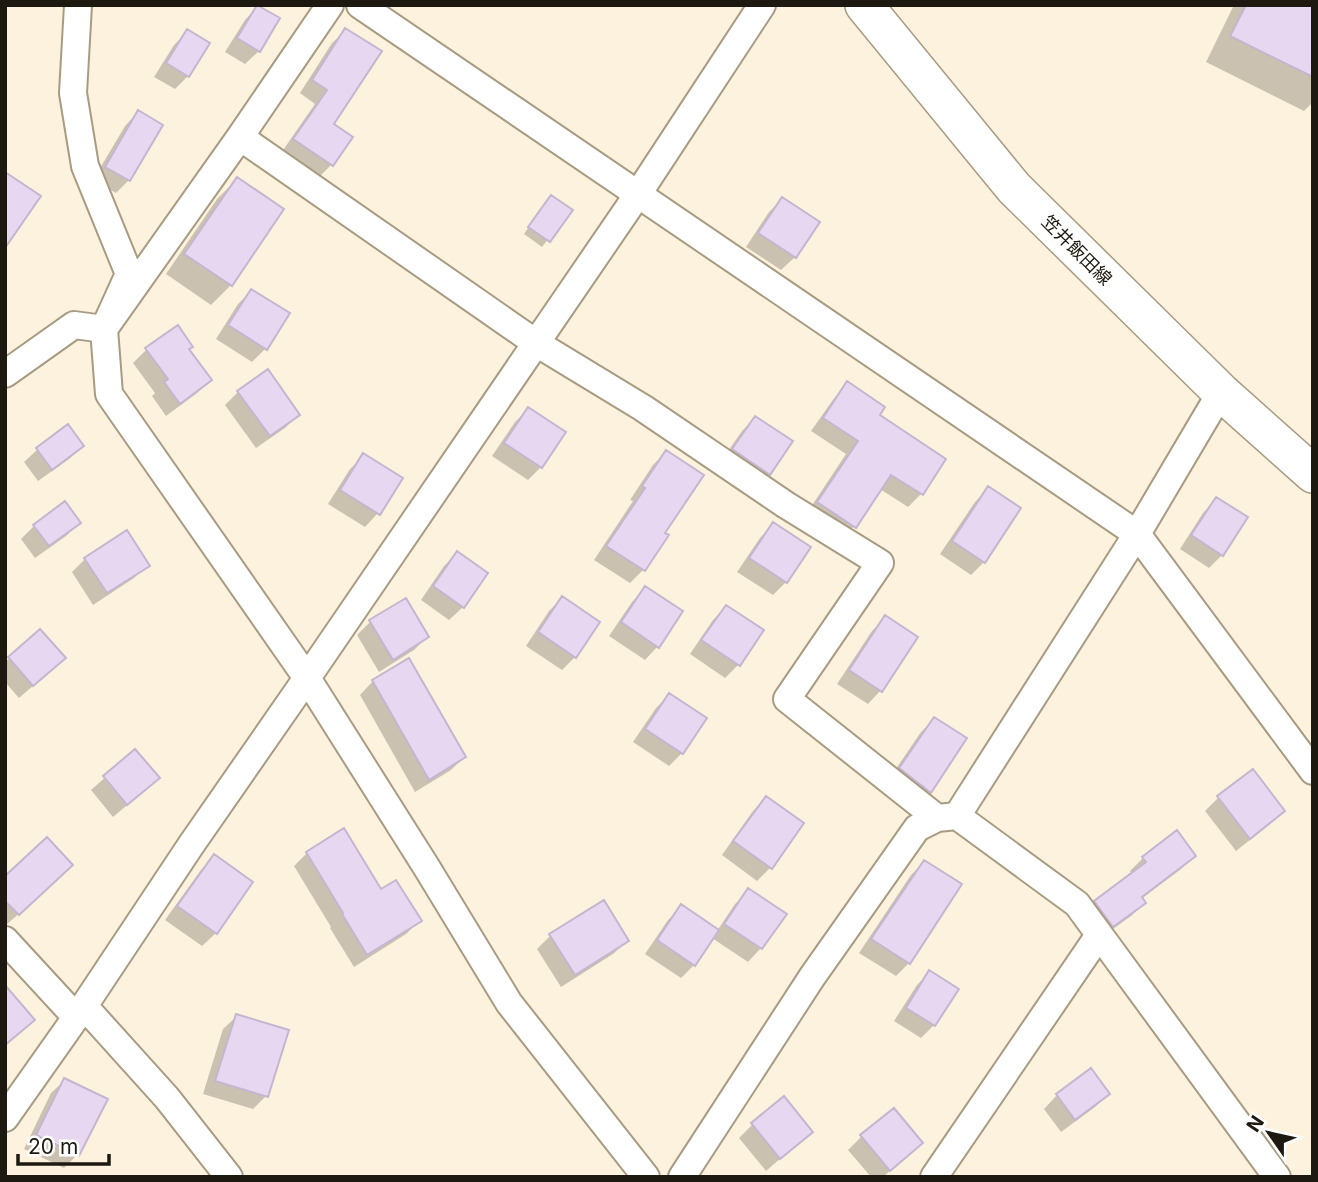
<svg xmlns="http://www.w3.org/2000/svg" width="1318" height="1182" font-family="Inter,'Noto Sans JP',sans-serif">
<rect width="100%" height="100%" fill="#fdf2dd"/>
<!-- shadow -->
<path fill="#0003" d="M1234,5H1313V102L1304,111L1206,62Z
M258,6L259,51L245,64L225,52L245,20Z
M346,30L332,125L331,165L318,178L281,153L315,104L300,93L332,43Z
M187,32L188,76L175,89L154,77L174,45Z
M138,112L129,180L116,193L93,180L125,126Z
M237,179L282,210L231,285L211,305L166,274L217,199Z
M782,199L818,223L795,257L781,270L746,247L769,212Z
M545,203L570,211L542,247L524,234Z
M251,291L265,349L252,362L216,339L238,304Z
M146,350H187L210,380L197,393L166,416L152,396L155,393L133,363Z
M848,384L877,416L944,460L921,494L908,507L880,489L854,526L841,540L805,516L846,454L811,431L835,397Z
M238,392L298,415L285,428L256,448L225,405Z
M528,409L541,467L528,480L492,456L515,422Z
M755,418L769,474L756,487L720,463L742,431Z
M82,446L69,459L38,481L24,462L38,449Z
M666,452L663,534L666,536L643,570L630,583L594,560L633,501L630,500L653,465Z
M364,456L378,513L365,527L328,504L350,469Z
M988,489L984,562L971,575L940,554L975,502Z
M1216,499L1222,555L1209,568L1180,549L1203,513Z
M79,523L66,536L35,558L21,539L34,526Z
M773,524L786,582L773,595L737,572L760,538Z
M457,553L463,607L449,620L421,600L444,566Z
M85,559L147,565L134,578L93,605L72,572Z
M645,588L658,646L645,660L609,636L632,602Z
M562,598L575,657L562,670L526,646L549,611Z
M726,607L761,631L738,665L725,678L690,654L713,620Z
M885,618L881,690L868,704L837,684L872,631Z
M370,622L427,637L414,650L379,672L357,635Z
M10,658L50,671L19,698L5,682V662Z
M373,681L464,757L451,770L415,792L360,695Z
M669,695L682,753L669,766L633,742L656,708Z
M934,719L930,792L917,805L887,782L921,732Z
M135,751L144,791L113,817L91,790Z
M766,798L802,824L770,868L757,881L722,855L753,811Z
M1218,798L1283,811L1270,824L1236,851L1205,811Z
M307,853L381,891L419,921L406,934L354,967L330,928L331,927L294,866Z
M1194,856L1181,869L1141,899L1144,903L1131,916L1099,939L1082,915L1095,902L1133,875L1130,871L1143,858Z
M214,857L251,882L216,933L202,946L165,920L201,870Z
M924,862L909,963L896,976L859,953L911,875Z
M5,879H58L5,926Z
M749,891L784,914L761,948L748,962L712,938L694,965L681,978L645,954L668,920L681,907L717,931L735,904Z
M551,935L627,941L613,954L561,987L537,949Z
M930,972L934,1025L921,1038L894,1021L917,985Z
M237,1016L266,1096L253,1109L203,1094L223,1029Z
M1091,1070L1108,1093L1095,1107L1061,1132L1044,1109L1057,1095Z
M65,1080L77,1155L64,1168L24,1149L51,1093Z
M784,1099L811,1132L766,1171L739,1138L752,1125Z
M862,1136L921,1143L883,1177H871L848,1150Z"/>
<!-- building -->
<path fill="#e7d7f1" stroke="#c5b6cf" stroke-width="2" d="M257,5L280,18L260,52L237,38Z
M1246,5H1313V77L1230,36Z
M345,28L382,51L334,124L353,137L333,166L293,139L327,90L312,80Z
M187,29L210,43L189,77L166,63Z
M138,110L163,125L130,181L105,167Z
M5,172L41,196L5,248Z
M237,177L284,209L232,286L184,254Z
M551,195L573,210L550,242L528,227Z
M782,197L820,222L796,258L758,233Z
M251,289L290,313L267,350L228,325Z
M178,325L193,347L189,349L212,380L180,404L164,382L168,379L145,348Z
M268,369L300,415L270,436L237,391Z
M847,381L885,407L880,415L946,459L923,495L891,475L856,528L817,502L858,441L823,418Z
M528,407L566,432L542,468L504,443Z
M755,416L793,441L770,475L732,449Z
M68,424L84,446L52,470L36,448Z
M666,450L704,475L665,533L669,535L645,571L606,546L645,488L642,486Z
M363,453L403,478L380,515L340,490Z
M988,486L1021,508L985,563L952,541Z
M1216,497L1248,517L1223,556L1191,535Z
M65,501L81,523L49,546L33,525Z
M773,522L811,547L787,583L749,558Z
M127,530L150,566L107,593L84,558Z
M457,551L488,573L464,608L433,586Z
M645,586L683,611L659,648L621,622Z
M562,596L600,622L576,658L538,632Z
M406,598L429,637L393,660L369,620Z
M726,605L764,630L740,666L701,640Z
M885,615L918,637L882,692L849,670Z
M40,629L66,658L33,686L8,657Z
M409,658L466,757L429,780L372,680Z
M669,693L707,718L683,754L645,729Z
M934,717L967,738L931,793L899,768Z
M135,749L160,778L127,805L103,776Z
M1253,769L1285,811L1250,839L1217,796Z
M766,796L804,823L772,869L733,841Z
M344,828L381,889L396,880L422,921L367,955L342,914L343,913L306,852Z
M1177,830L1196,856L1142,897L1146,903L1113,927L1094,901L1146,862L1142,857Z
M47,837L73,865L19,915L5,901V876Z
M214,854L253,882L217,934L177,906Z
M924,860L962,884L910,964L871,939Z
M748,888L787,914L762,949L724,924Z
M604,900L629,941L575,975L549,934Z
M681,904L719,930L695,966L657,940Z
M929,970L959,989L935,1026L906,1008Z
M5,985L35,1020L5,1045Z
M236,1014L289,1030L268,1097L215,1081Z
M1091,1068L1110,1094L1075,1120L1056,1094Z
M64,1078L108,1099L79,1156L36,1135Z
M784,1096L813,1132L780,1159L751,1123Z
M894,1108L923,1143L890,1171L860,1135Z"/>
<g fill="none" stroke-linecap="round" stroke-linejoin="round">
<defs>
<path id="street" d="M78,5L73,93L85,166L129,274L104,329L109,394L307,678L427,868L509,1003L646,1177
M360,5L1137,534L1313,771
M240,137L536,343L643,408L786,505L880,563L787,699L937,818
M5,374L74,325L104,329L240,137L330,5
M957,816L1077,904L1277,1177
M5,940L76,1017
M84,1006L167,1098L229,1177
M5,1118L84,1006L191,845L307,678L638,194L762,5
M682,1177L812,977L917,828L937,818L957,816L1137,534L1221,392
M934,1177L1099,935"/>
<path id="secondary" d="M864,5L1014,188L1221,392L1313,474"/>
</defs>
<!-- street casing -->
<use href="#street" stroke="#a89b82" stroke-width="30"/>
<!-- secondary casing -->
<use href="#secondary" stroke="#a89b82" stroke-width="40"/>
<!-- street -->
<use href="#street" stroke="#fff" stroke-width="26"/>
<!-- secondary -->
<use href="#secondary" stroke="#fff" stroke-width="37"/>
</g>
<g text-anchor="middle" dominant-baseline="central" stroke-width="7" stroke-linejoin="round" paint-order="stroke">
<!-- street labels -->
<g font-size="18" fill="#1e1910" stroke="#fff">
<text transform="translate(1077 250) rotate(45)">笠井飯田線</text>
</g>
</g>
<!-- border -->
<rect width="1318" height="1182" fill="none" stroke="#1e1910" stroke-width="14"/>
<!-- north arrow -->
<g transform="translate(1269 1133) rotate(304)" stroke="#ffffff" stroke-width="5" paint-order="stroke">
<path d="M0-5L12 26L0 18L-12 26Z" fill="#1e1910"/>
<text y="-10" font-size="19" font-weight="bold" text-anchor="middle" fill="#1e1910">N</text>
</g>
<!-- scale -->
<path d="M18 1154v10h91v-10" fill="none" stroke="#1e1910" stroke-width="3.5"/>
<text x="28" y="1154" font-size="21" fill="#1e1910" stroke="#ffffff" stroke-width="5" paint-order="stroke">20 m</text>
</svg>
